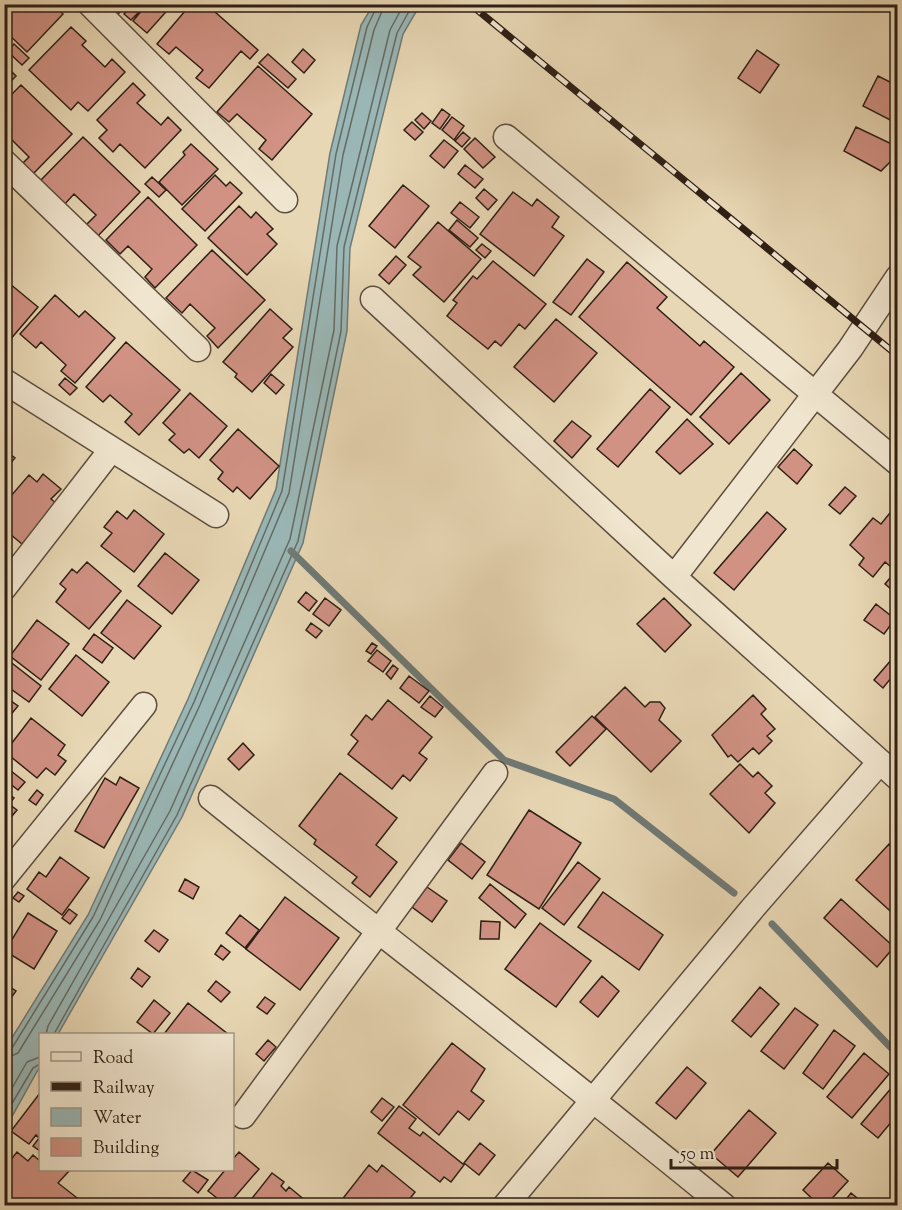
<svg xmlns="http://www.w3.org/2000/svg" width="902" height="1210" font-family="'Sorts Mill Goudy',serif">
<rect width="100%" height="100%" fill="#e8d7b4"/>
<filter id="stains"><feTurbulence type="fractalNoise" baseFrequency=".00333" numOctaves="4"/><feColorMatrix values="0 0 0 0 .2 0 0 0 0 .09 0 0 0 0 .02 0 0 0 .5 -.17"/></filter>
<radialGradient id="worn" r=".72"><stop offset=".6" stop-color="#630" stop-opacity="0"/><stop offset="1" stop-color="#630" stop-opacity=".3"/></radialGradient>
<!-- water -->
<path fill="#9ab7b6" stroke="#6f7a76" stroke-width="1.5" d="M373,5H420L403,34L350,248L347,331L303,543L182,817L58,1034H40V1066L5,1129V1049L88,915L188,699L276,489L330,153L361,25Z"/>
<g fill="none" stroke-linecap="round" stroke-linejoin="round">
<!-- shore -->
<path stroke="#646b66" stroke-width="1.5" d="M46,1034L48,1026L170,811L290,539L334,330L337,246L390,30L404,4
M54,1034L177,815L298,541L341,331L344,247L397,33L413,4
M4,1052L12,1048L93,917L194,702L282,491L336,154L367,27L378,4
M4,1059L18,1053L100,920L200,705L289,493L343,155L374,30L385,4
M4,1102L27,1062L40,1057
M4,1117L33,1068L40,1064"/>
<!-- stream -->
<path stroke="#6f7a76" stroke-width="7" d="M291,551L504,760L614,799L734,893
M772,924L898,1055"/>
</g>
<!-- building -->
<path fill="#d19284" stroke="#2e1f16" stroke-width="1.5" d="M4,4H53L63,14L27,52L4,30Z
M114,4L123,9L117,15L110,8Z
M136,4H173L147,33L133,21L142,10Z
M191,4H206L258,50L250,59L241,51L209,88L196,78L203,70L176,47L169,54L157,44Z
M132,5L139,12L131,20L124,14Z
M71,27L86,41L82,45L105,67L112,59L125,72L88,111L78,102L71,110L29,70Z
M14,44L29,58L22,65L7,51Z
M303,49L315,60L304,73L292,62Z
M757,50L779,65L760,93L738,78Z
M268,54L296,79L288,88L259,63Z
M4,64L16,76L4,88Z
M258,66L312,114L272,160L259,149L266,140L237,114L229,122L217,112Z
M878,76L898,86V124L863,106Z
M133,83L145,95L137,103L161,125L168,117L181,130L145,168L120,144L113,152L99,138L107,130L97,120Z
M21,85L72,134L33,174L22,164L29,157L4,132V102Z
M442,109L450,115L440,129L432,123Z
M422,113L431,121L424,129L415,120Z
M452,117L464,126L454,140L442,130Z
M412,122L423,132L415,140L404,130Z
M856,127L898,147V154L881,171L844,151Z
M463,132L470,138L462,147L455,141Z
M83,137L140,192L97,237L86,225L96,215L74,194L64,205L40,181Z
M475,138L495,157L483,168L464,149Z
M444,140L458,151L444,168L430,156Z
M191,144L218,169L182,205L159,182L185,155L183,152Z
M465,165L483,179L475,188L458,174Z
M215,175L226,186L230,182L242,193L205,231L182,209Z
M152,177L166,190L159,197L145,184Z
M403,185L429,206L395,248L369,226Z
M484,189L497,200L488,210L476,198Z
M513,192L532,206L537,199L559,217L552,227L564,236L534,276L480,234Z
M148,197L197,245L155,288L145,277L152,269L128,246L120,254L106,240Z
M460,202L479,217L470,228L451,213Z
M239,206L251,218L256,212L273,229L267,234L277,244L247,275L208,238Z
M457,220L478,238L470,247L449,230Z
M438,222L481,259L444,302L413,275L421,267L408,257Z
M482,244L491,251L485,258L476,250Z
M212,250L265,300L218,348L207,336L215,328L190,304L182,313L166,298Z
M396,256L406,265L389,284L379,275Z
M587,259L604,272L571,315L553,302Z
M493,261L546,304L525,329L519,324L501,346L495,341L488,349L447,316L457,303L453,300L473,276L477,279Z
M627,262L667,297L657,308L700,346L704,341L734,367L691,415L579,317Z
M4,279L38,307L9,341L4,338Z
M55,295L79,317L85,311L115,338L75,383L61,371L66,365L41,342L36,348L20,334Z
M270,309L292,329L283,338L293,347L252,392L235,377L237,374L223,362Z
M556,319L597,353L554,402L514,367Z
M126,342L180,390L139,435L125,422L132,414L110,395L103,402L86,387Z
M741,373L770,400L729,444L700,417Z
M271,374L284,385L276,394L264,383Z
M65,378L77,388L70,395L59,385Z
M650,389L670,407L618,467L597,449Z
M190,393L227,426L199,458L189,449L184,453L169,440L175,434L163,423Z
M687,419L713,444L680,474L656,452Z
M572,421L591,436L572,458L554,441Z
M238,429L279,466L250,499L237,487L233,492L218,479L223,472L210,460Z
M794,449L812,465L797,484L778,467Z
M4,450L15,458L4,471Z
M43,474L61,489L51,499L57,504L22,544L4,529V504L29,475L37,482Z
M845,487L856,496L840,514L829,505Z
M894,508L898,511V595L885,584L896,571L885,562L873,577L859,565L864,558L850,545L873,518L881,524Z
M134,510L164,534L134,572L101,546L112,533L104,527L117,511L127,519Z
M767,512L786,529L734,590L714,573Z
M165,553L199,580L172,614L138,586Z
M87,562L121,591L89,629L56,602L66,589L60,584L72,569L77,573Z
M306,592L317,601L309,611L298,602Z
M325,598L341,610L329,626L313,614Z
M664,598L691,625L665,652L637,624Z
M127,600L161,626L134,659L101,633Z
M876,604L895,619L884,634L864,620Z
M37,620L69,644L41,680L10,656Z
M311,623L322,631L316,638L306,630Z
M94,634L113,648L102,663L83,649Z
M372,643L377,646L371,654L366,651Z
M377,650L391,661L383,672L368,661Z
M898,652V679L895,682L891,678L883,688L874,680Z
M76,655L109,682L82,716L49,689Z
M8,660L41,686L29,702L4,684V664Z
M393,665L398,669L391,679L386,674Z
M409,676L429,691L419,703L400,688Z
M625,687L645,707L650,702H660L665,708L659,720L681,741L651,772L595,717Z
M753,695L766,709L761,714L775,729L767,736L772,741L759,754L753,748L738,762L731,755L728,757L712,735Z
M4,696L18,706L4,723Z
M430,696L443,707L435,717L421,707Z
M388,700L432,737L419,753L427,759L410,781L403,775L392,789L348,754L358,741L351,735L366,715L372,720Z
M592,716L606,729L570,766L556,752Z
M31,718L65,745L58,755L66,761L55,775L46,768L37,778L5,752Z
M243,743L254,755L239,770L228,759Z
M740,764L753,777L758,772L772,786L765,793L775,803L749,833L710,794Z
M6,767L25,782L18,790L4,779Z
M340,773L397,818L376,845L397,862L370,897L352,883L357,877L314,844L316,840L299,826Z
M120,777L139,788L104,848L75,831L105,778L116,785Z
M37,790L43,795L36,805L29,800Z
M4,791L14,798L9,804L17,810L6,823Z
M529,810L581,843L539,909L487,875Z
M461,843L485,862L472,879L448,860Z
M889,844L898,852V918L856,880Z
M60,857L89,878L62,915L27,889L39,872L46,877Z
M578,862L600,879L564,925L542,908Z
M185,879L199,887L193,899L179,891Z
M490,884L526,914L515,928L479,898Z
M427,887L447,901L432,922L412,907Z
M18,892L24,896L19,902L13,898Z
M603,892L663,935L639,970L578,927Z
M285,897L339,938L300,990L246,949Z
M841,899L894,947L877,967L824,918Z
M69,909L77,915L70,924L62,918Z
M28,913L57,931L34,969L5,951Z
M240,915L259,930L245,948L226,933Z
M481,921L500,922L499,939H480Z
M540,923L591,961L556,1007L505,969Z
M154,930L168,940L159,952L145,941Z
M221,945L230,952L223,960L215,954Z
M138,968L150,977L142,987L131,978Z
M602,976L619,991L598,1017L580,1002Z
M216,981L230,992L221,1002L208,991Z
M4,983L16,991L4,1008Z
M760,987L779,1004L751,1037L732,1021Z
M265,997L275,1004L267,1014L257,1007Z
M154,1000L170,1013L153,1034L137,1022Z
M188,1003L228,1034H164Z
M795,1008L818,1025L784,1069L761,1051Z
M834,1030L855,1046L823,1089L803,1073Z
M268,1040L276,1047L264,1061L256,1054Z
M452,1043L485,1069L471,1091L484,1101L469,1120L458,1111L439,1135L403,1105Z
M864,1053L889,1074L852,1118L827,1097Z
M687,1067L706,1083L676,1119L656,1103Z
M898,1080V1114L878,1138L861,1124Z
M40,1093V1151L33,1146L39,1138L36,1135L29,1144L11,1131Z
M382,1098L394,1107L382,1121L371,1112Z
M399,1106L416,1119L409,1128L420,1136L423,1132L464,1165L451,1182L444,1177L440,1182L378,1133Z
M749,1110L776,1133L738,1177L711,1154Z
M480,1143L495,1155L479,1175L464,1163Z
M17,1152L28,1161L33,1155L40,1161V1170H70L58,1183L81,1201L77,1206H4L10,1195L4,1190V1168Z
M239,1152L259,1169L227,1206L208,1191L225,1170H232V1160Z
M828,1163L848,1181L825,1206H820L803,1190Z
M369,1165L377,1172L382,1165L415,1192L404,1206H337Z
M192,1170L208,1180L198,1193L183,1181Z
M272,1173L284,1182L281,1186L286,1191L289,1187L312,1206H246Z
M898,1190V1206H884Z
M851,1193L867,1206H848L844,1202Z"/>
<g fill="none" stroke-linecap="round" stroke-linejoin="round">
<defs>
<path id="minor" d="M90,4L285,200
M506,137L898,463
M4,162L198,349
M373,299L674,577L898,778
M4,381L216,515
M674,577L850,349L898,277
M4,588L111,450
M211,798C381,935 555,1067 724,1206
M4,878L144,705
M243,1116L495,773
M505,1206L752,909L879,763"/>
</defs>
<!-- minor casing -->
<use href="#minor" stroke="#5c4d3e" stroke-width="27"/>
<!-- minor -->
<use href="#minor" stroke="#f0e5ce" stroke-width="24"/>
<defs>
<path id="rail" d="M470,4L898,356"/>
</defs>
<!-- rail casing -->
<use href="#rail" stroke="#2e1f16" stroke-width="7"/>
<!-- rail -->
<use href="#rail" stroke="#f0e5ce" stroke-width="4.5" stroke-dasharray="14" stroke-linecap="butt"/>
</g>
<!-- margin -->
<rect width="902" height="1210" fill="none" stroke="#e8d7b4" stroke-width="24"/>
<rect x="6" y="6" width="890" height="1198" fill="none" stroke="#2e1f16" stroke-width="3"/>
<rect x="12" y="12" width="878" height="1186" fill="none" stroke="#2e1f16" stroke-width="1.5"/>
<!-- legend -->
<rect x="39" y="1033" width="195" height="138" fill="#f0e5ce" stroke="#a29684" stroke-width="1.5"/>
<rect x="51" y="1052" width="30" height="9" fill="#f0e5ce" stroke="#a29684" stroke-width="1.5"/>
<text x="93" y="1063" font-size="18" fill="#2e1f16">Road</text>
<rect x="51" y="1082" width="30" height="9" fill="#2e1f16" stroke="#a29684" stroke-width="1.5"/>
<text x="93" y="1093" font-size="18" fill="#2e1f16">Railway</text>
<rect x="51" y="1108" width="30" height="18" fill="#9ab7b6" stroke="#a29684" stroke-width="1.5"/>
<text x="93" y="1123" font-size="18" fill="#2e1f16">Water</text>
<rect x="51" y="1138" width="30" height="18" fill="#d19284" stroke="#a29684" stroke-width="1.5"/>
<text x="93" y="1153" font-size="18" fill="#2e1f16">Building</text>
<!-- scale -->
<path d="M671 1159v9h166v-9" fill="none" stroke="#2e1f16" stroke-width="3"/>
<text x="680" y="1159" font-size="18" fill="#2e1f16" stroke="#f0e5ce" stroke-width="4.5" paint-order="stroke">50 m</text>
<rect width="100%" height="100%" filter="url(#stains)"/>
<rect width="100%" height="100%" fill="url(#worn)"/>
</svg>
